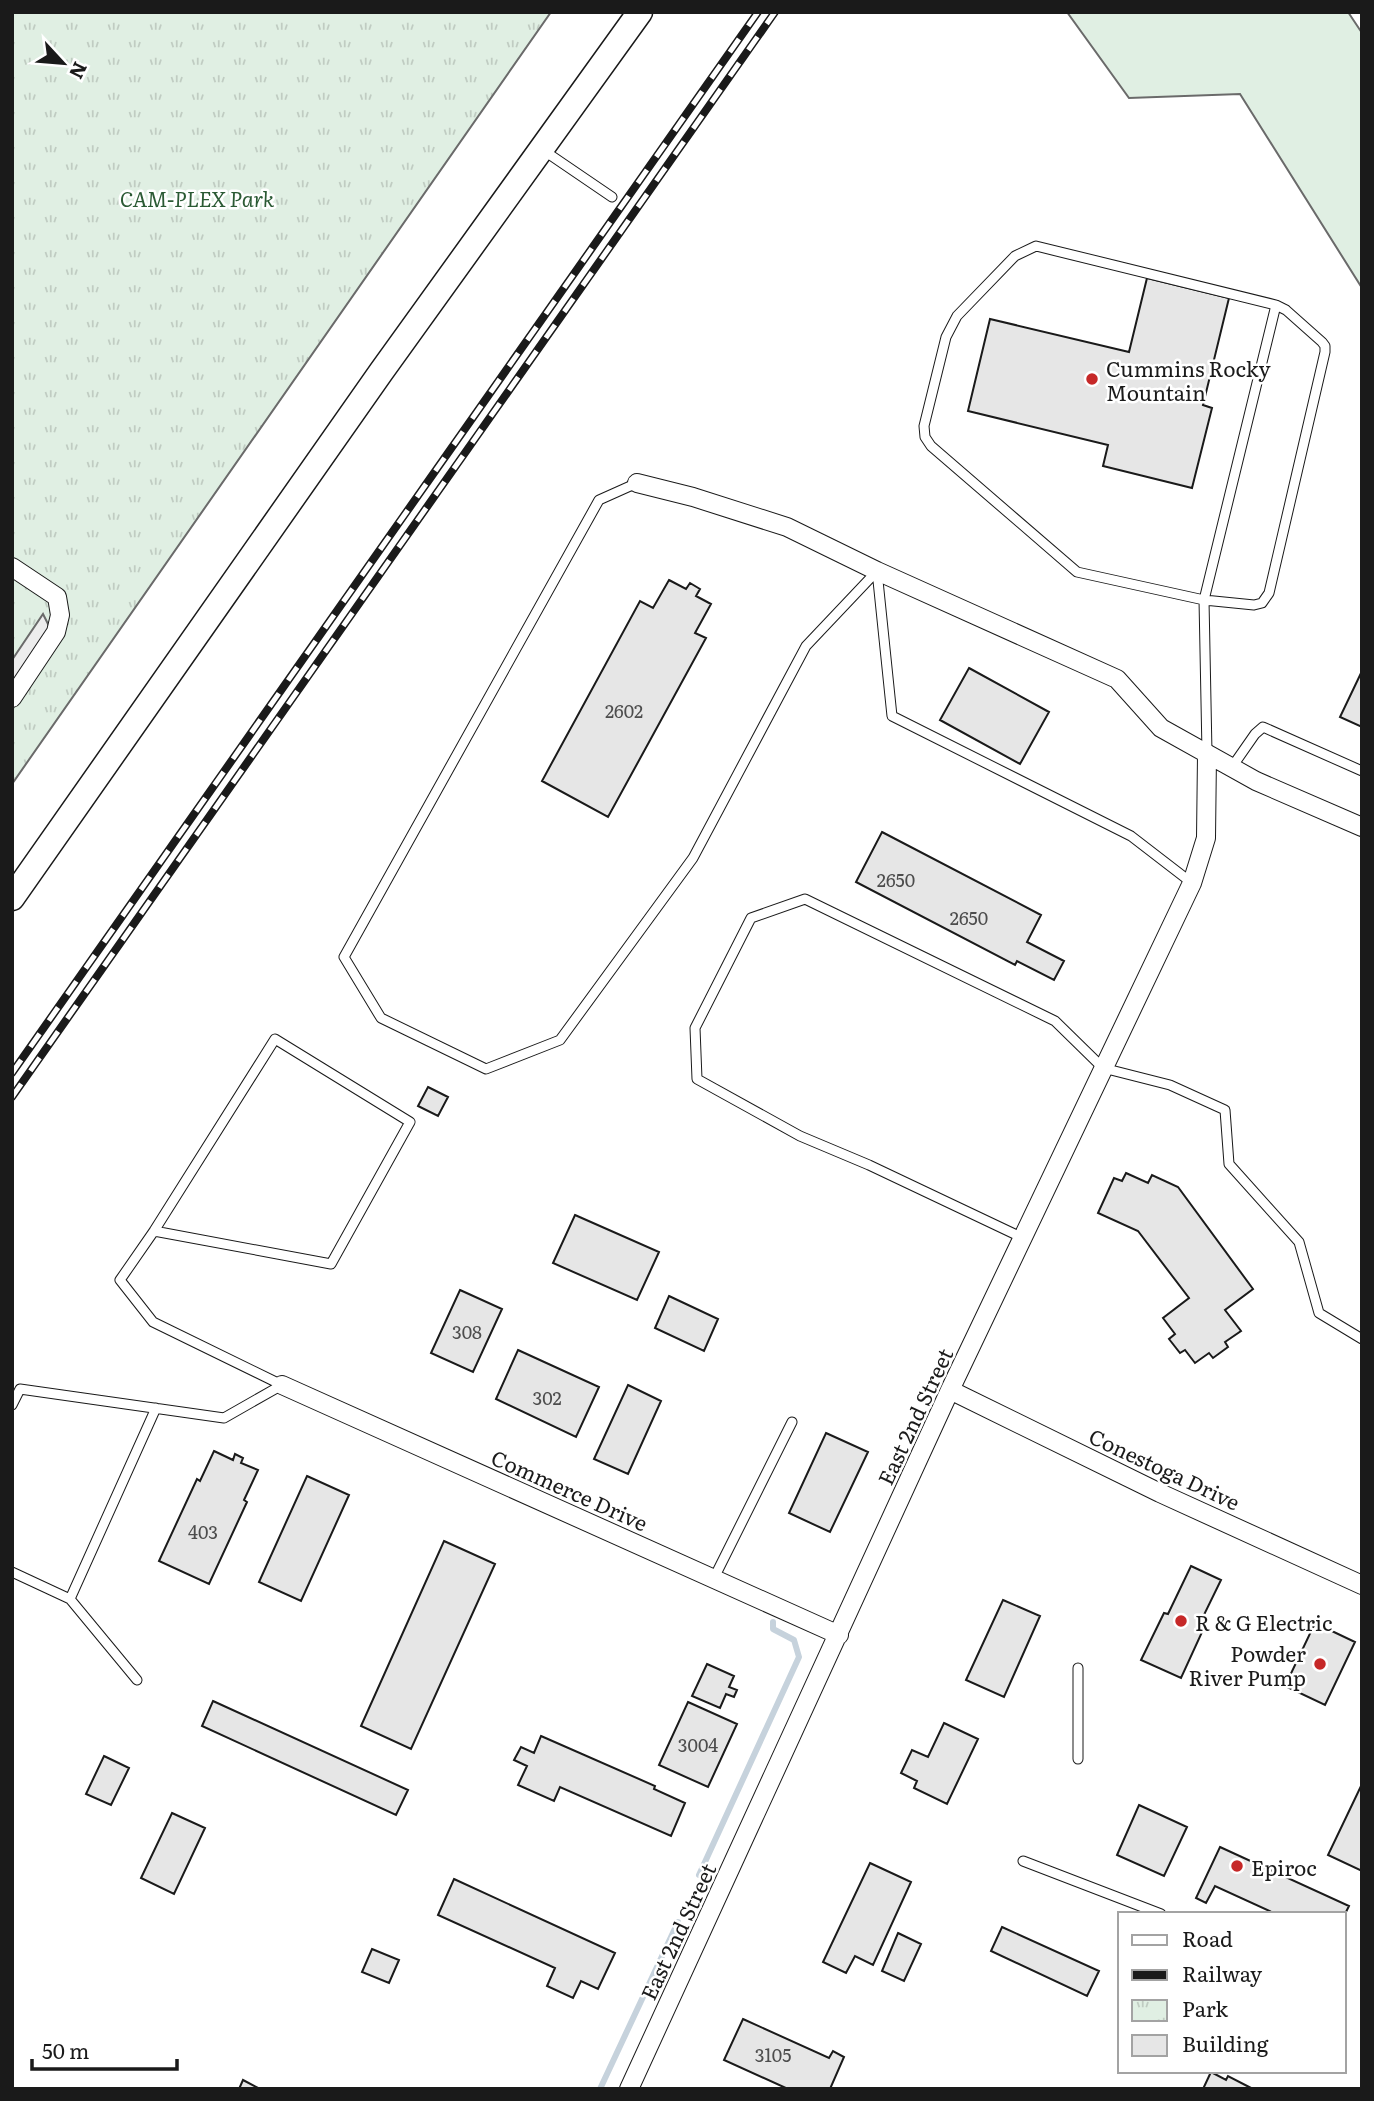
<svg xmlns="http://www.w3.org/2000/svg" width="1374" height="2101" font-family="Literata,serif">
<defs>
<pattern id="park-tufts" width="24" height="20" patternUnits="userSpaceOnUse" patternTransform="scale(1.75)"><rect width="24" height="20" fill="#e0efe3"/><path d="M3 7l-1-3M5 7V3M7 7l1-3M15 17l-1-3M17 17v-4M19 17l1-3" fill="none" stroke="#c0ccc2"/></pattern>
</defs>
<rect width="100%" height="100%" fill="#fff"/>
<!-- grass -->
<path fill="#e0efe3" stroke="#6a6a6a" stroke-width="2" d="M1067,12H1348L1362,33V288L1240,94L1129,98Z"/>
<!-- park -->
<path fill="url(#park-tufts)" stroke="#6a6a6a" stroke-width="2" d="M12,12H551L12,784Z"/>
<!-- parking -->
<path fill="#ededed" stroke="#6a6a6a" stroke-width="2" d="M43,614L50,628L12,686V660Z"/>
<g fill="none" stroke-linecap="round" stroke-linejoin="round">
<!-- stream -->
<path stroke="#c6d2dc" stroke-width="6" d="M699,1875L799,1657L794,1640L773,1629V1622
M600,2089L678,1922"/>
</g>
<!-- building -->
<path fill="#e6e6e6" stroke="#1a1a1a" stroke-width="2" d="M1147,278L1229,298L1203,405L1212,408L1192,488L1103,466L1108,445L968,411L990,319L1129,352Z
M669,580L686,589L690,583L700,589L696,596L711,604L695,633L706,638L608,817L542,781L640,601L653,608Z
M969,668L1049,712L1020,764L940,720Z
M1362,671V727L1340,717Z
M882,832L1041,915L1027,942L1064,961L1054,980L1017,961L1015,965L856,882Z
M428,1087L448,1097L438,1116L418,1106Z
M1126,1173L1148,1183L1152,1175L1178,1187L1253,1289L1225,1310L1241,1331L1225,1342L1228,1347L1213,1358L1209,1353L1195,1363L1185,1350L1180,1353L1169,1339L1175,1334L1163,1318L1189,1298L1138,1231L1098,1213L1114,1178L1122,1181Z
M575,1215L659,1252L637,1300L553,1263Z
M460,1290L502,1309L473,1372L431,1353Z
M669,1296L718,1319L704,1351L655,1328Z
M518,1350L599,1387L576,1437L496,1399Z
M628,1385L661,1401L628,1474L594,1459Z
M826,1433L868,1452L830,1532L789,1513Z
M214,1451L233,1460L235,1454L243,1458L241,1463L258,1470L244,1500L247,1502L209,1584L159,1561L197,1479L200,1481Z
M307,1476L349,1495L301,1601L259,1582Z
M444,1541L495,1564L411,1749L361,1726Z
M1191,1566L1221,1580L1198,1627L1203,1630L1181,1678L1141,1660L1164,1613L1168,1614Z
M1003,1600L1040,1616L1004,1697L966,1680Z
M1315,1623L1355,1642L1325,1705L1285,1686Z
M707,1664L734,1676L729,1687L737,1690L734,1697L726,1694L720,1708L692,1696Z
M213,1701L408,1790L396,1815L202,1726Z
M688,1702L737,1724L708,1787L659,1765Z
M944,1723L978,1739L947,1804L914,1788L917,1781L901,1773L912,1750L928,1757Z
M541,1736L655,1786L654,1789L685,1803L671,1836L560,1787L554,1801L518,1785L527,1766L514,1760L521,1747L534,1753Z
M104,1756L129,1768L111,1805L86,1794Z
M1362,1784V1871L1328,1855Z
M1139,1805L1187,1827L1164,1876L1117,1855Z
M172,1813L205,1828L174,1894L141,1878Z
M1220,1847L1349,1906L1344,1916V1914H1276L1215,1886L1206,1903L1196,1898Z
M870,1863L911,1882L873,1965L855,1956L846,1973L823,1962Z
M454,1879L615,1953L598,1989L581,1981L573,1998L547,1986L555,1968L438,1915Z
M1002,1927L1099,1971L1087,1996L991,1951Z
M898,1933L921,1944L904,1981L882,1971Z
M372,1949L399,1960L389,1983L362,1972Z
M743,2019L829,2058L833,2051L844,2057L830,2089H788L724,2060Z
M1211,2072L1226,2080L1228,2076L1253,2089H1203Z
M243,2080L260,2089H239Z"/>
<g fill="none" stroke-linecap="round" stroke-linejoin="round">
<defs>
<path id="lane" d="M543,150L612,197
M637,483L599,500L344,957L381,1018L486,1069L560,1040L693,858L806,646L877,571
M877,571L892,716L1131,836L1192,883
M1207,753L1204,600L1254,605L1262,603L1269,593L1325,352V346L1322,342L1286,310L1276,305L1036,246L1015,256L957,316L946,337L924,426L925,437L931,446L1077,572L1204,600L1276,305
M1232,767L1255,734L1263,727L1362,771
M154,1231L331,1264L410,1122L275,1039L154,1231L120,1280L153,1322L282,1385
M1023,1238L869,1165L800,1136L697,1079L695,1028L751,918L805,899L1055,1021L1103,1068L1170,1085L1225,1110L1229,1164L1299,1242L1319,1313L1362,1339
M12,1405L20,1389L224,1418L282,1385
M12,1572L70,1599L156,1408
M714,1578L792,1422
M70,1599L137,1680
M1078,1759V1668
M1023,1861L1161,1914"/>
<path id="street" d="M637,483L693,497L787,527L877,571L1117,679L1161,728L1256,781L1362,827
M12,567L57,597L60,615L56,632L12,698
M282,1385L839,1635
M950,1390L1160,1493L1362,1585
M629,2089L950,1390L1192,883L1206,838L1207,755"/>
<path id="secondary" d="M12,898L381,372L640,12"/>
</defs>
<!-- lane casing -->
<use href="#lane" stroke="#1a1a1a" stroke-width="11"/>
<!-- street casing -->
<use href="#street" stroke="#1a1a1a" stroke-width="20"/>
<!-- secondary casing -->
<use href="#secondary" stroke="#1a1a1a" stroke-width="27"/>
<!-- lane -->
<use href="#lane" stroke="#fff" stroke-width="9"/>
<!-- street -->
<use href="#street" stroke="#fff" stroke-width="18"/>
<!-- secondary -->
<use href="#secondary" stroke="#fff" stroke-width="24"/>
<defs>
<path id="rail" d="M12,1073L758,12
M12,1097L775,12"/>
</defs>
<!-- rail casing -->
<use href="#rail" stroke="#1a1a1a" stroke-width="8"/>
<!-- rail -->
<use href="#rail" stroke="#fff" stroke-width="5" stroke-dasharray="16" stroke-linecap="butt"/>
</g>
<!-- markers -->
<g fill="#c62828" stroke="#fff" stroke-width="2.5">
<circle cx="1092" cy="379" r="7"/>
<circle cx="1181" cy="1621" r="7"/>
<circle cx="1320" cy="1664" r="7"/>
<circle cx="1237" cy="1866" r="7"/>
</g>
<g text-anchor="middle" dominant-baseline="central" stroke-width="5" stroke-linejoin="round" paint-order="stroke">
<!-- number labels -->
<g font-size="18" fill="#4d4d4d">
<text x="624" y="710">2602</text>
<text x="896" y="879">2650</text>
<text x="969" y="917">2650</text>
<text x="467" y="1331">308</text>
<text x="547" y="1397">302</text>
<text x="203" y="1531">403</text>
<text x="698" y="1744">3004</text>
<text x="773" y="2054">3105</text>
</g>
<!-- park labels -->
<g font-size="21" font-style="italic" fill="#2b5a34" stroke="#fff">
<text x="197" y="197">CAM-PLEX Park</text>
</g>
<!-- poi labels -->
<g font-size="21" fill="#1a1a1a" stroke="#fff" text-anchor="start">
<text x="1106" y="367">Cummins Rocky<tspan x="1106" dy="24">Mountain</tspan></text>
<text x="1195" y="1621">R &amp; G Electric</text>
<text x="1306" y="1652" text-anchor="end">Powder<tspan x="1306" dy="24">River Pump</tspan></text>
<text x="1251" y="1866">Epiroc</text>
</g>
<!-- street labels -->
<g font-size="21" fill="#1a1a1a" stroke="#fff">
<text transform="translate(914 1416) rotate(-65)">East 2nd Street</text>
<text transform="translate(1165 1468) rotate(25)">Conestoga Drive</text>
<text transform="translate(570 1489) rotate(24)">Commerce Drive</text>
<text transform="translate(677 1931) rotate(-65)">East 2nd Street</text>
</g>
</g>
<!-- border -->
<rect width="1374" height="2101" fill="none" stroke="#1a1a1a" stroke-width="28"/>
<!-- legend -->
<rect x="1118" y="1912" width="228" height="161" fill="#ffffff" stroke="#a3a3a3" stroke-width="2"/>
<rect x="1132" y="1935" width="35" height="10" fill="#ffffff" stroke="#a3a3a3" stroke-width="2"/>
<text x="1182" y="1947" font-size="21" fill="#1a1a1a">Road</text>
<rect x="1132" y="1970" width="35" height="10" fill="#1a1a1a" stroke="#a3a3a3" stroke-width="2"/>
<text x="1182" y="1982" font-size="21" fill="#1a1a1a">Railway</text>
<rect x="1132" y="2000" width="35" height="21" fill="url(#park-tufts)" stroke="#a3a3a3" stroke-width="2"/>
<text x="1182" y="2017" font-size="21" fill="#1a1a1a">Park</text>
<rect x="1132" y="2035" width="35" height="21" fill="#e6e6e6" stroke="#a3a3a3" stroke-width="2"/>
<text x="1182" y="2052" font-size="21" fill="#1a1a1a">Building</text>
<!-- north arrow -->
<g transform="translate(63 63) rotate(116)" stroke="#ffffff" stroke-width="5" paint-order="stroke">
<path d="M0-5L12 26L0 18L-12 26Z" fill="#1a1a1a"/>
<text y="-10" font-size="19" font-weight="bold" text-anchor="middle" fill="#1a1a1a">N</text>
</g>
<!-- scale -->
<path d="M32 2059v10h145v-10" fill="none" stroke="#1a1a1a" stroke-width="3.5"/>
<text x="42" y="2059" font-size="21" fill="#1a1a1a" stroke="#ffffff" stroke-width="5" paint-order="stroke">50 m</text>
</svg>
